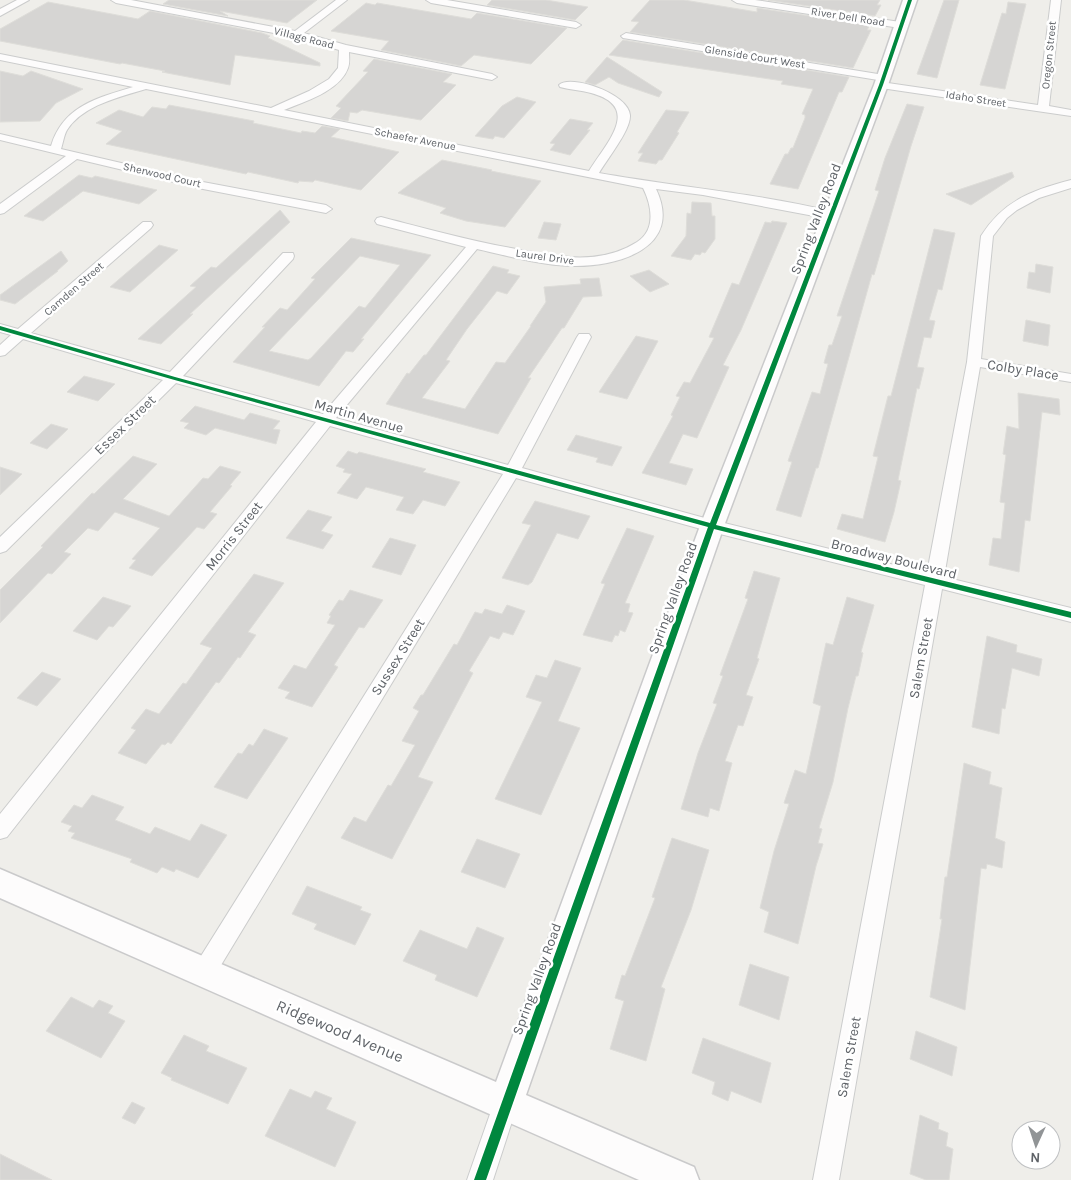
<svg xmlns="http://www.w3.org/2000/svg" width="1071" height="1180" font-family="Karla,sans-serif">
<rect width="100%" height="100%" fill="#efeeea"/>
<!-- building -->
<path fill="#d6d5d3" stroke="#deddd9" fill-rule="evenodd" d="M169,0H317L287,23L220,11L228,16L163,4Z
M492,0H546L588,7L575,20L487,5Z
M650,0H684L757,12V8L870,25L867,30H871L853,68L630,32L639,22L631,21Z
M768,0H880L877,5H881L875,16Z
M944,0H959L937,78L917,74Z
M48,2L138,19L150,11L262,33L270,36L268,38L320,63V66L235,55L230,85L162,72L165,71L122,63L120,64L0,41V29Z
M1008,2L1026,4L1005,89L980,85L1002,13L1006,14Z
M366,3L375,5L377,3L471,19L477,13L567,28L531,64L474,55L461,66L381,50L389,41L331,31Z
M623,40L849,77L842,92H839L798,189L770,184L785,154H788L791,148H793L805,118V115L802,114L813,89L781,84L783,81L609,55Z
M607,57L662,92L659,97L618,83L609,77L595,85L585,82Z
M374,59L452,74L443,82L456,85L421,120L362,110L357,113L350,112L348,121L331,118L341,108L336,106L368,72L363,71Z
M0,71L23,76L31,71L83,89L56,103L40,121L0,122Z
M517,97L536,102L504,138L495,136L493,139L475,136L502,106Z
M907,104L924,107L911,146L874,275L872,274L818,468H816L801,517L776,510L792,462L788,461L812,392L820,394L828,364L824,363L829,345H832L842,316H837L879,191L875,190L885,158Z
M169,105L254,121L253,123L301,133L302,131L315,133L322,126L340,129L331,137L399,152L361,190L315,180L313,182L299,181L298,183L248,172L246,174L106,144L122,131L96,123L119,110L143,117L152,107L166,109Z
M666,110L689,112L677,132L679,133L662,160H659L656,164L638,161L643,153H638Z
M570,119L593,123L587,130H590L570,155L550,150L555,144L550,143Z
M442,160L492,170L491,171L541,181L505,227L466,221L440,213L446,208L398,193Z
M1012,172L1014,177L971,205L946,194Z
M79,175L92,178L95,176L157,190L139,204L83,191L43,221L24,216Z
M692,202L711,203L712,216H715V239L705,253L702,252L700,255L695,254L691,260L671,256L686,236L687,213L691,214Z
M280,210L290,222L190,314H193L161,344L138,339L196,287L190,286L211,267L216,268Z
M772,221L787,223L741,330L723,365L729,367L697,438L683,434L669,463L693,469L686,485L642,473L673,416L671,415L680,397L676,396L684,382L690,383L714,338L709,337L732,283L739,285L765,222L771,223Z
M544,222L561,224L556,240L538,238Z
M934,229L955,233L942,290L938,289L929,320L935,321L931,338L924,337L917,367L924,368L919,389L917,388L898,480L901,481L894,512L885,542L837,529L842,514L863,519L878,457L873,456L888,396H891Z
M351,238L431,255L361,339H364L353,352L346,351L319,386L233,362L265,327H262L280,308L287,310L315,279L311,278ZM360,256L400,265L365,308L359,306L311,358L308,360L269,351Z
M159,245L178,250L130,292L110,287Z
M61,251L68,261L57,271H58L15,304L0,300V295Z
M1036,264L1053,267L1050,293L1027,288L1029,272L1035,273Z
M493,266L509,270L507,273L520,276L507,294L497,291L467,329L446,360L450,361L422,398L465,409L496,362L505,363L531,326H530L546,302L544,287L581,284L580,279L599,278L602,296L583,297L564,328H562L528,378H531L498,434L386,404L407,373L409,374L424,355H426Z
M649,270L669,284L650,292L630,276Z
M1026,320L1050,325L1048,346L1023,341Z
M636,336L658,341L627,399L599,392Z
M84,376L115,384L98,401L67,392Z
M1018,393L1059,399L1060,415L1042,412L1030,521L1025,520L1019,572L989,565L993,538L1001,539L1005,503L1000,502L1006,455L1003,454L1007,426L1019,429Z
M195,406L244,420L250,413L280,421L273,429L280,430L276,444L215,428L206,435L184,428L189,423L180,421Z
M51,424L68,429L47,449L30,443Z
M576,435L622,447L612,466L596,462L598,458L567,450Z
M348,451L357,454L359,452L426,469L423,472L460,482L445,506L423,500L413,514L396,510L404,497L366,487L357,499L337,493L352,474L343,472L345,469L336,466Z
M133,456L157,464L123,499L169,516L203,478L208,479L220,466L241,472L230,485L232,486L210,512L217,514L204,529L197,527L152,576L129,568L136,560L132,559L160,528L115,512L98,531L88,528L64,552L71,554L52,574L48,573L0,623V590L43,547L41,546L92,493L94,494Z
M0,467L22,474L0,495Z
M535,501L590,516L578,539L557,533L532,582L528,585L502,578L531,525L522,523Z
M308,510L332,517L321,531L333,535L323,549L286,538Z
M627,528L654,536L625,603L630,604L628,612L633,613L625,632L620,630L618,636L615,635L612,642L583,635L605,584L601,583Z
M390,538L416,545L401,575L372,567Z
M754,571L780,578L757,658L759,659L746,695L753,697L743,726L738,725L725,761L732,763L719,811L710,808L708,817L681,809L698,753L717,704L713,703L723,676L720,675L748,599L745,598Z
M254,574L284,583L248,632L256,635L240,658L238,657L219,683L216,682L171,744L168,742L165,745L162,744L146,764L118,753L136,730L131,728L146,709L159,714L183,683L186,684L212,648L200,644Z
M350,590L383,600L364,628L359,627L334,665L338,667L312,707L285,698L290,692L278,688L294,665L306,669L335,625L327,623L331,616L329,615L339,600L343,601Z
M103,597L131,606L113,627L109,626L97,640L73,631Z
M847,597L874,605L861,652L863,653L858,676H856L848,708L833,782L819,828L822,829L818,843L823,844L816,866L798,944L764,932L769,912L760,908L774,851L789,804L784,803L795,770L806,774L821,706L813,703L826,643L833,645Z
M507,605L525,611L513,635L503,632L499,639L490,636L469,671L473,673L418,777L433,782L392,859L341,838L354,817L366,822L388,785L391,786L415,745L402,741L419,711L413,708L421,695H423L454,644L457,645L475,612L482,614L485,609L502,614Z
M987,636L1017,645L1016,652L1042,659L1039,676L1012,668L1005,709L1002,708L999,734L972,727Z
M555,660L581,668L558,721L580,728L541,815L495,799L542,702L526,697L536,675L547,678Z
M42,672L61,679L37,706L17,698Z
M264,729L288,738L247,799L214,787L238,753L242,754L249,744L253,746Z
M964,763L991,772L989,784L1002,788L995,838L1005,842L1002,868L987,864L986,869L981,868L965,1010L930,997L942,919H940L945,877H947Z
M92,795L124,807L115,820L150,834L155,827L190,841L201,824L227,835L198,878L176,869L174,872L162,867L157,873L130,862L132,859L71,838L75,833L68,831L72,826L61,822L74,805L82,808Z
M672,838L709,850L691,910L661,987L665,989L646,1061L610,1049L624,1001L615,998L622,975L625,976L655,898L652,897Z
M477,839L520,854L505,888L461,872Z
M307,886L362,907L360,910L371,914L355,945L314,929L317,924L292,914Z
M477,927L504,938L477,997L435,980L437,975L403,961L420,930L467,949Z
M750,964L789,977L779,1020L739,1005Z
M71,997L93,1008L99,1000L113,1006L108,1013L125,1021L101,1058L46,1031Z
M916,1031L957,1047L952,1076L910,1059Z
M184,1035L209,1046L206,1051L247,1068L228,1104L171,1080L172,1078L161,1073Z
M703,1038L771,1063L761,1103L731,1091L728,1101L712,1094L715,1082L692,1073Z
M290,1089L311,1098L315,1091L332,1098L326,1109L356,1122L335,1167L265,1136Z
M132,1102L145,1108L135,1124L122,1118Z
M920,1115L939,1123L938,1129L948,1133L946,1146L953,1149L949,1180H926L910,1174Z
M0,1154L52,1180H0Z"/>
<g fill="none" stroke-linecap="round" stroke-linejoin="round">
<defs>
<path id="street" d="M17,0H29L0,16V9Z
M111,0H131L295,31L336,0H347L304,33L346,45L492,74L497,77L492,80L349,52C349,57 350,63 348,68C340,91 304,102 284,110L589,171C606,143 643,107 591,93C581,90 570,90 560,87L559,85C570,74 628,93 630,115C631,130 607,159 599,173C677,187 757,193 834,212L836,215L830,219L703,195L656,189C684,248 618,267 572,266C540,265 508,256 477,249L336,418L508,465L577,337L579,334H589L591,337L522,468L712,520L927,573L967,362L981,236C1003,201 1032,190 1071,180V188L1039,198L1017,210L1007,218L993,236L981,359L1071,374V382L980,367L944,577L1071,608V622L942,589L839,1180H813L925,585L712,532L516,478L212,980L204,983L196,980L193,972L196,964L503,474L330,426L7,837L0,839V814L316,422L176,383L6,551L0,553V537L163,380L23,339L5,355L0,356V345L11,335L0,332V324L18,329L143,222H151L153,225L151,228L31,333L170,372L283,253H293L294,256L293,259L183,376L323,414L466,247L377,224L375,221L377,218L381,217C424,228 467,240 511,248C554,256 597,267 637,242C656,230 652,206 643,188L146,89C120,97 83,105 67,130C64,135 63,143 61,149L203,182L326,205L332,209L326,213L203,189L77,159L4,213L0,214V204L66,156L0,140V134L51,146C63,106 97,98 133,87L0,60V54L271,108L309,91L329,79L338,68L339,50L295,37L116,3Z
M426,0H447L576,22L581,25L576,28L431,3Z
M732,0H755L900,22L905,25L900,28L737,3Z
M1051,0H1061L1049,106L1071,110V116L881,88L876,85L881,82L1038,105Z
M626,33L884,75L889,78L884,81L623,38L621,36Z
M506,1091L515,1094L518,1103L493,1180H467L497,1094Z"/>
<path id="secondary" d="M903,0H917L888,85L724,526L526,1095L694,1167L699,1180H639L0,898V869L496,1082L700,526L874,85Z"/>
</defs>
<!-- street casing -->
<use href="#street" stroke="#cbcccc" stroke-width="2"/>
<!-- secondary casing -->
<use href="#secondary" stroke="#cacacb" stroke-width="3"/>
<!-- street -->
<use href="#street" fill="#fdfcfc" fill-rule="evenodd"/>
<!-- secondary -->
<use href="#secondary" fill="#fdfcfc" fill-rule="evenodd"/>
<defs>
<path id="cycleway" d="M908,0H912L883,85L716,525L1071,612V618L714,529L486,1180H474L708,527L171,379L0,330V326L175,377L710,523L879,85Z"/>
</defs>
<!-- cycleway casing -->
<use href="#cycleway" stroke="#fff" stroke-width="3"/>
<!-- cycleway -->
<use href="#cycleway" fill="#00873e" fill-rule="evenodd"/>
</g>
<g text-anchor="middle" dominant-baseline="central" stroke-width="5" stroke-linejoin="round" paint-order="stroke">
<!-- far-street labels -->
<g font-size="11" fill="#5f6368" stroke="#fff">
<text transform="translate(848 17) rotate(9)">River Dell Road</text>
<text transform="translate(304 38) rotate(14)">Village Road</text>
<text transform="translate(1049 55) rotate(-84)">Oregon Street</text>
<text transform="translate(755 57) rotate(9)">Glenside Court West</text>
<text transform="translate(976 99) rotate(9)">Idaho Street</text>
<text transform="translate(415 139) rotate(11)">Schaefer Avenue</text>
<text transform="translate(162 175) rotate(13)">Sherwood Court</text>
<text transform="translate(545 257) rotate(8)">Laurel Drive</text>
<text transform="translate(74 289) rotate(-41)">Camden Street</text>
</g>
<!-- street labels -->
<g font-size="14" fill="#5f6368" stroke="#fff">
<text transform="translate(816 219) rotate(-69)">Spring Valley Road</text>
<text transform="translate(1023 370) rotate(9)">Colby Place</text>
<text transform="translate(359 416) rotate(16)">Martin Avenue</text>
<text transform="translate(125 425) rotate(-44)">Essex Street</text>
<text transform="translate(234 536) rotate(-52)">Morris Street</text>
<text transform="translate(894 559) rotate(14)">Broadway Boulevard</text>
<text transform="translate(673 598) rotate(-70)">Spring Valley Road</text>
<text transform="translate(398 657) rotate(-58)">Sussex Street</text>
<text transform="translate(921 658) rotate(-80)">Salem Street</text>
<text transform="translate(537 979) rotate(-70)">Spring Valley Road</text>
<text transform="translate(849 1057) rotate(-80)">Salem Street</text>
</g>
<!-- near-street labels -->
<g font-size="16" fill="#5f6368" stroke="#fff">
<text transform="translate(340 1031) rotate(23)">Ridgewood Avenue</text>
</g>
</g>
<!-- north arrow -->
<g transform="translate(1036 1145) rotate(183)"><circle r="24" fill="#ffffff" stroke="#bfc1c3"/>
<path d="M0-4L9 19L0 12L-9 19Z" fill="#919496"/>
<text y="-8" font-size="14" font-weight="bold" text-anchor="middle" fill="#5f6368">N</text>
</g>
</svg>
